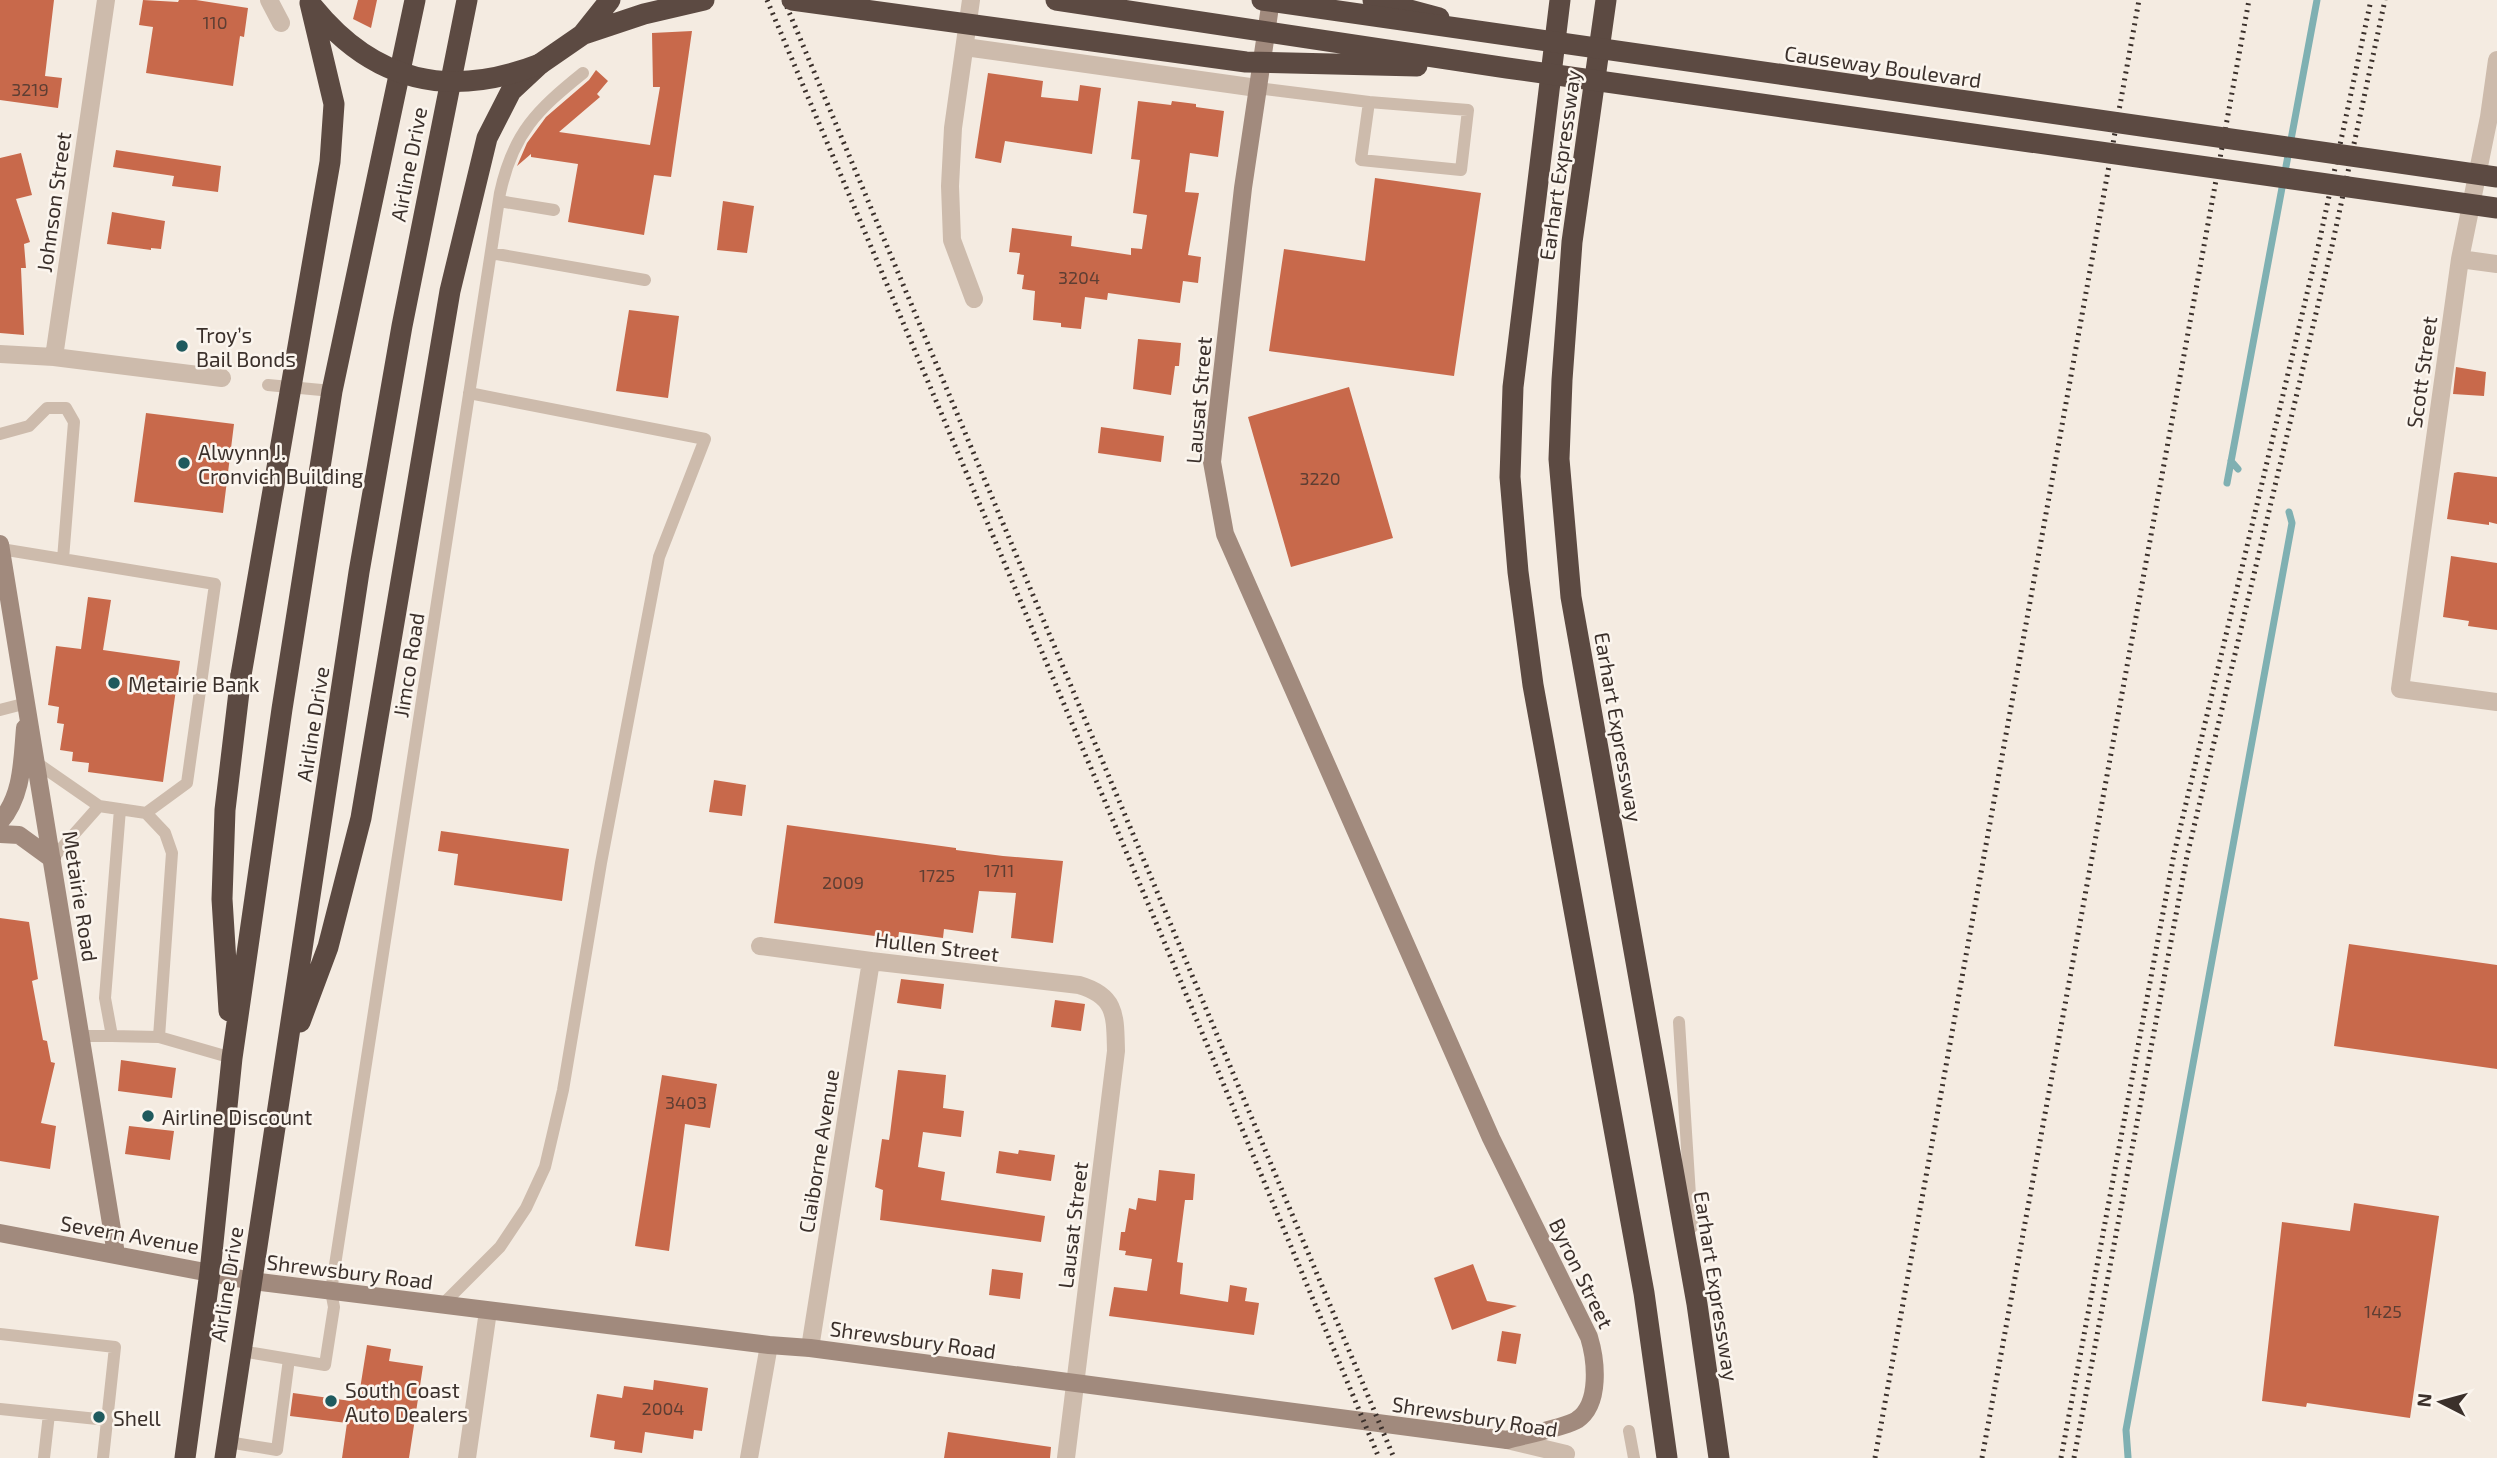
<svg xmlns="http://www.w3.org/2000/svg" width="2497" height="1458" font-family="'Exo 2',sans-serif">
<rect width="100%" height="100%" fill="#f4ebe1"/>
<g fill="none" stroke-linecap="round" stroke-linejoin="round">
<!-- stream -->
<path stroke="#7fb0b2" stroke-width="7" d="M2231,461L2238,469
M2227,483L2317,0
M2128,1457L2126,1430L2292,523L2289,512"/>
</g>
<!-- building -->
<path fill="#c8694b" d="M0,0H54L45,76L62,78L58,108L0,100Z
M143,0L178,2L179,0H196L248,8L244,37L240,36L233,86L146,73L153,27L139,25Z
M358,0H377L371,28L353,19Z
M692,31L671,177L654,175L644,235L568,222L578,164L531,157V154L517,166L527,143L546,117L589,80L596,70L608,81L597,94L600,97L559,132L650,145L660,87H653L652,33Z
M988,73L1043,81L1041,97L1078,101L1080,85L1101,88L1092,154L1005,141L1001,163L975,158Z
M1138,101L1171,105L1172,101L1196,104V107L1224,111L1218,157L1190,153L1185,192L1199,193L1188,255L1201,257L1198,283L1183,281L1180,303L1108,293L1107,300L1085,297L1081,329L1061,327V323L1033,320L1035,291L1022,289L1024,275L1017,274L1020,253L1009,252L1012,228L1072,236L1071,246L1131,255V248L1142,249L1147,215L1133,213L1140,160L1131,159Z
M116,150L221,166L218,192L172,186L174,176L113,167Z
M21,153L32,195L16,199L30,242L24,244L26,268H21L24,335L0,333V158Z
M1375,178L1481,193L1454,376L1269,351L1284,249L1365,261Z
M723,201L754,206L747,253L717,250Z
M112,212L165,221L161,249L151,248V250L107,244Z
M629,310L679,316L668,398L616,391Z
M1138,339L1181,343L1179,366H1175L1171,395L1133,389Z
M2456,367L2486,372L2484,396L2453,394Z
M1349,387L1393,538L1291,567L1248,417Z
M146,413L234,424L223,513L134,502Z
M1101,427L1164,436L1161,462L1098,453Z
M2458,472L2497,477V524L2489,522V525L2447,519L2454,473Z
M2451,556L2497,563V630L2468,626L2469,621L2443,617Z
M88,597L111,600L103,650L180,661L163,782L88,772L89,763L72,761L73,752L60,750L64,724L57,723L59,707L48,705L56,646L81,649Z
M714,780L746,785L742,816L709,812Z
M787,825L956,848V850L1003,856L1063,861L1053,943L1011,938L1016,893L979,891L973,933L944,929L943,938L899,932L898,939L774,923Z
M441,831L569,849L562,901L454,885L458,854L438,851Z
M0,918L29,922L38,979L32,981L43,1040L47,1041L51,1062L55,1063L41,1123L56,1126L50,1169L0,1161Z
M2349,944L2497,965V1069L2334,1046Z
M901,979L944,984L941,1009L897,1003Z
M1055,1000L1085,1004L1081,1031L1051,1027Z
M121,1060L176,1068L172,1098L118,1091Z
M898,1070L946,1075L943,1108L964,1111L961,1137L923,1132L918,1167L945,1172L941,1200L1045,1216L1041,1242L880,1220L883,1190L875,1187L882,1139L889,1140L890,1134Z
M662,1075L717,1084L710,1128L685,1124L669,1251L635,1246Z
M129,1126L174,1131L170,1160L125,1154Z
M1019,1150L1055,1155L1051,1181L996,1173L999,1151L1018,1154Z
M1159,1170L1195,1174L1193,1200H1185L1177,1262L1183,1263L1180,1294L1228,1302L1230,1285L1247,1288L1245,1301L1259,1303L1254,1335L1109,1316L1114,1287L1147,1291L1152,1259L1125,1255L1126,1251L1119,1250L1121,1232H1125L1129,1208L1136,1210L1138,1198L1156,1201Z
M2354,1203L2439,1216L2410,1418L2307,1403L2306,1407L2262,1401L2282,1222L2350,1231Z
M1473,1264L1487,1301L1517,1306L1452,1330L1434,1278Z
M992,1269L1023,1273L1020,1299L989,1295Z
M1502,1331L1521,1334L1516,1364L1497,1361Z
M367,1345L391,1349L389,1361L423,1366L409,1458H342L347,1423L290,1416L293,1393L351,1401L352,1388L360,1389Z
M654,1380L708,1388L702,1431L694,1430L693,1439L645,1432L642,1453L614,1449L615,1441L590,1437L597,1394L622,1398L624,1386L653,1390Z
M948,1432L1051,1447L1050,1458H944Z"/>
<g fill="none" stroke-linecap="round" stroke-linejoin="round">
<!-- lane -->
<path stroke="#cdbbac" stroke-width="12" d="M1257,88L1369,102L1361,160L1461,170L1468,110L1369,102
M499,201L554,210
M491,253L645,280
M268,385L332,391
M0,434L29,426L47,408H66L74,422L63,559
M1,549L215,584L187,783L146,813
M0,710L27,703
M37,763L99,806L146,813L165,833L172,853L159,1037L112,1036L105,998L120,809
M52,859L99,806
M1679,1022L1692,1227
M81,1036H112
M159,1037L232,1058
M442,1305L500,1247L526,1208L545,1167L563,1090L601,863L659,557L705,439L469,393
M0,1334L115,1347L103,1458
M241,1351L325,1365L334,1307L331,1291L500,193C513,133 537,110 583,73
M0,1409L107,1420
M1629,1431L1634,1458
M228,1442L277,1450L289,1359
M44,1458L49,1414"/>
<!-- street -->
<path stroke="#cdbbac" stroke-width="18" d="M269,0L281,23
M971,0L953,128L950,186L952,240L974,299
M965,47L1257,88
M2497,60L2489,117L2460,259L2400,689L2497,702
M2460,259L2497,264
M0,354L54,357L222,378
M54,357L106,0
M760,946L871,961L1079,985C1117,996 1115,1016 1116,1051L1066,1458
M810,1348L871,961
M1507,1440L1566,1454
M467,1458L488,1311
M749,1458L769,1345"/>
<!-- secondary -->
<path stroke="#a18a7d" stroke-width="18" d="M0,544L116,1254
M0,822C23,795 22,761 25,728
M0,834L19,835L52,859
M0,1233L252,1281L769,1345L810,1348L1507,1440C1521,1436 1567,1427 1577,1420C1601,1404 1596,1360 1589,1337L1491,1138L1225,534L1212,462L1243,188L1271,0"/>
<!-- highway -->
<path stroke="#5c4a42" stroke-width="21" d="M1373,0L1439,18
M1560,0L1513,387L1510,477L1518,572L1533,685L1644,1293L1667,1458
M1606,0L1572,242L1562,380L1559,459L1571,597L1697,1304L1719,1458
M584,34L644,14L704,0
M229,1011L222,899L225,810L241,675
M300,1022L328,947L361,818L450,291L487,138L511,91L540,64L582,35L610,0
M185,1458L210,1272L232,1058L282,709L332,391L415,0
M225,1458L359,572L402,326L467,0"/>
<!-- rail -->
<path stroke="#3b302b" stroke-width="5" stroke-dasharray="2 5" stroke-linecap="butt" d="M767,0L1171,958L1379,1458
M784,0L1394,1458
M1875,1458L2139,0
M1982,1458L2249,0
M2061,1458L2174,854L2319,243L2371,0
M2074,1458L2187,856L2332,246L2385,0"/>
<!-- highway-bridge -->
<path stroke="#5c4a42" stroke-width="21" d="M792,0L1246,62L1417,66
M1056,0L1507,68L2497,208
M1262,0L2497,177
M313,7C375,83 450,99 540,64
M241,675L330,162L334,104L310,3"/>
</g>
<!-- markers -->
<g fill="#1f5a5e" stroke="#fbf5ee" stroke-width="2.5">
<circle cx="182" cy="346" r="7"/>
<circle cx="184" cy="463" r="7"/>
<circle cx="114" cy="683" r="7"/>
<circle cx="148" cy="1116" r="7"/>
<circle cx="331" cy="1401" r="7"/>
<circle cx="99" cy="1417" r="7"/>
</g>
<g text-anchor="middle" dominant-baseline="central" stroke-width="5" stroke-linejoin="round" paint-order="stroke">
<!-- number labels -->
<g font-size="18" fill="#5e3e33">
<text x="215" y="22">110</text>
<text x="30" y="89">3219</text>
<text x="1079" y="277">3204</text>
<text x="1320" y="478">3220</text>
<text x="999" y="870">1711</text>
<text x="937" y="875">1725</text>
<text x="843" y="882">2009</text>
<text x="686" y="1102">3403</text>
<text x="2383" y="1311">1425</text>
<text x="663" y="1408">2004</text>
</g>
<!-- street labels -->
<g font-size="21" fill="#3b302b" stroke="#fbf5ee">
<text transform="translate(1883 66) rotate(8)">Causeway Boulevard</text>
<text transform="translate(408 164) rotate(-79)">Airline Drive</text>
<text transform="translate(1559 165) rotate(-82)">Earhart Expressway</text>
<text transform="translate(53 202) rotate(-82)">Johnson Street</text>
<text transform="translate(2421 372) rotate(-82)">Scott Street</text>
<text transform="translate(1198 400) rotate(-85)">Lausat Street</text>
<text transform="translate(408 665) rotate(-81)">Jimco Road</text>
<text transform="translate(312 724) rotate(-81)">Airline Drive</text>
<text transform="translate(1619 727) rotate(80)">Earhart Expressway</text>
<text transform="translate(81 896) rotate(81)">Metairie Road</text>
<text transform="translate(937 946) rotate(7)">Hullen Street</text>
<text transform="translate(818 1151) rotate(-81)">Claiborne Avenue</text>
<text transform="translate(1072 1225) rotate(-83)">Lausat Street</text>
<text transform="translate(130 1234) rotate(10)">Severn Avenue</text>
<text transform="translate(350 1271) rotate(7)">Shrewsbury Road</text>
<text transform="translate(1582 1273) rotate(64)">Byron Street</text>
<text transform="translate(226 1284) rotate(-81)">Airline Drive</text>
<text transform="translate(1717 1286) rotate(81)">Earhart Expressway</text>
<text transform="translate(913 1339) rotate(8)">Shrewsbury Road</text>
<text transform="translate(1475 1416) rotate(9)">Shrewsbury Road</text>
</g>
<!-- poi labels -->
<g font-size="21" fill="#3b302b" stroke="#fbf5ee" text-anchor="start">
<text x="196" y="334">Troy’s<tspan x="196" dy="24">Bail Bonds</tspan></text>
<text x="198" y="451">Alwynn J.<tspan x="198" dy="24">Cronvich Building</tspan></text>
<text x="128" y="683">Metairie Bank</text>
<text x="162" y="1116">Airline Discount</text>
<text x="345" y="1389">South Coast<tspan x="345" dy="24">Auto Dealers</tspan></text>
<text x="113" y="1417">Shell</text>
</g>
</g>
<!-- north arrow -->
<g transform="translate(2441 1402) rotate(276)" stroke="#fbf5ee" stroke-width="5" paint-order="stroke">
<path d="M0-5L12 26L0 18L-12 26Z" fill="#3b302b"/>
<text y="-10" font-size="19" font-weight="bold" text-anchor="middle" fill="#3b302b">N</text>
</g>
</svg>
